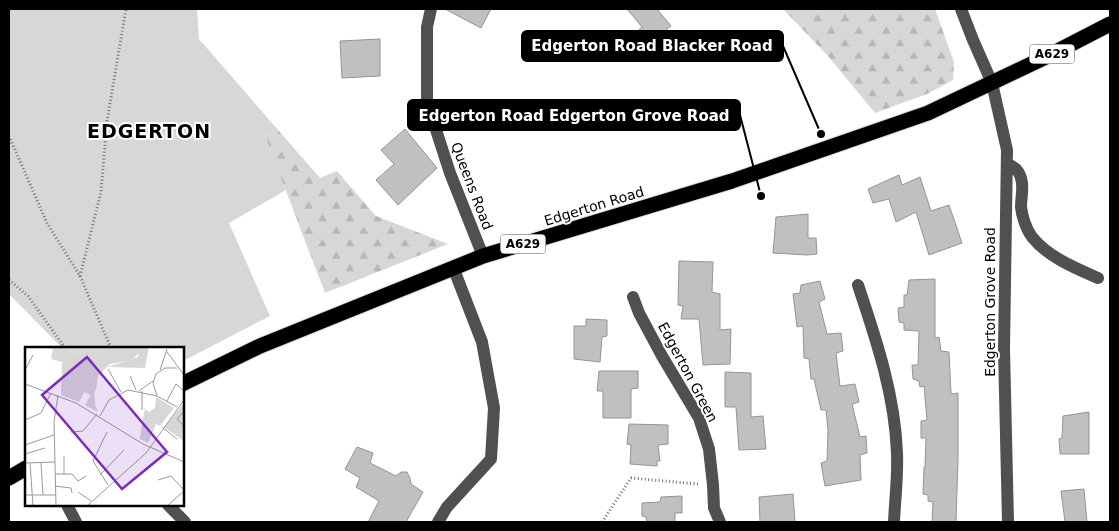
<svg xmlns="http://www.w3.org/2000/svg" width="1119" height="531" font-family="'DejaVu Sans',sans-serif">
<defs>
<pattern id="forest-firs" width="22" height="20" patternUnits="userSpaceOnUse" patternTransform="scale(1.25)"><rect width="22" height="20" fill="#d7d7d7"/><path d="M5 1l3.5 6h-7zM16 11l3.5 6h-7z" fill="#b7b7b7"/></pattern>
</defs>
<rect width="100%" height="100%" fill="#fff"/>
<!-- grass -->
<path fill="#d7d7d7" d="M9,9H197L199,39L279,131L265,136L286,190L229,223L270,316L183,361L182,348H62L9,294Z"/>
<!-- forest -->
<path fill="url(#forest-firs)" d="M783,9H935L954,62L953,80L927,94L875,113L828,56Z
M279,131L320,178L337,171L376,216L448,244L325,293L265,136Z"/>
<!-- building -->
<path fill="#c0c0c0" stroke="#949494" d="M445,9H491L481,28Z
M627,9H657L671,26L645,47L634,34L642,27Z
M380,39V76L342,78L340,41Z
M405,129L437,168L398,205L376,180L394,164L381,150Z
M899,175L902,185L920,177L931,211L949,205L962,243L929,255L916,212L896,222L889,199L873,203L868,189Z
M808,214V238H816L817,254L807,255L773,253L776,217Z
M679,261L713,262L712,292L720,294V330L731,329L730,364L703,365L699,319H681L683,306L678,305Z
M935,279V338L939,337L941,351L949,352L951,394L958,393V460L956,522H932L933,502L928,501V495L923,494L924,467H925L926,438H921V421L927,420L924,386L920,387L919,381L913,379L912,365H918L919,331L904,330V323L899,322L898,308L904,307V295H907L909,280Z
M820,281L825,299L819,302L827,334L841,333L843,351L836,353L840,386L855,384L859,402L852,404L860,437L866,436L867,453L860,455L861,480L825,486L821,463L827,461L828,430L826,410H821L814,379H811L809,359L804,358L803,326L797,327L793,294L800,293L801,285Z
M586,319L607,320V336L602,337L600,362L574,359V326H586Z
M599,371H638V388L631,389V418H603V391H597Z
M725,372L751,373V417L763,416L766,449L739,450L736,407H725Z
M1089,412V454H1060L1059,439L1062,438L1063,416Z
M629,424L668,425V444L658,445L660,461H657V466L630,464L631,445L627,444Z
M357,447L373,453L370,463L396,476L401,472H407L410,478L411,484L423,492L406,522H368L379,501L356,487L360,478L345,469Z
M1084,489L1087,522H1065L1061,491Z
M793,494L795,522H760L759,497Z
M682,496V513H675V522H647L646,517L642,516V503L660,502L661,497Z"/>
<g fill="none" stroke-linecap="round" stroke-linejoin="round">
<defs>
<path id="highway" d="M182,384L260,346L483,256L732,181L928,113L1048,56L1110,24
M9,478L26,468"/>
</defs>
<!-- highway casing -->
<use href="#highway" stroke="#dbdbdb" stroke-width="17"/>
<!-- path -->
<path stroke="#727272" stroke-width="3" stroke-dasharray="1 2.5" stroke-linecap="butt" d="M9,136L47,223L80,276L111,348
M80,276L101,192L107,121L126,9
M9,280L28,296L65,348
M602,522L631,478L698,484"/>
<!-- minor -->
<path stroke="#505050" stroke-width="12" d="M431,9L427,27V102L450,173L483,256
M961,9L973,40L992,83L1007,150L1004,349L1008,522
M1007,163C1009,165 1014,167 1016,169C1026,180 1021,195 1021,207C1022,216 1026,229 1032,237C1048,257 1075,268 1098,278
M858,285C876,339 895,395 897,453C898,476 895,499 894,522
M633,297L639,313L662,356L699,418L709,449L713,485L714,508L720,522
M67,505L76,522
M168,505L185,522
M438,522L447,507L491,459L494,408L482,342L453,267"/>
<!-- highway -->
<use href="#highway" stroke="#000" stroke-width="15"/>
</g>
<g text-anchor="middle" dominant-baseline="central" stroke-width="4" stroke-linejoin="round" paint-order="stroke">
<!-- shield labels -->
<g fill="#fff" stroke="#4c4c4c" stroke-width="1">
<rect x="1029.5" y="44.5" width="45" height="19" rx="4"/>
<rect x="500.5" y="234.5" width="45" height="19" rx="4"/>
</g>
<g font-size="12" font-weight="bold" fill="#000">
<text x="1052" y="54">A629</text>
<text x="523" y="244">A629</text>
</g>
<!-- street labels -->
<g font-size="14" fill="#000" stroke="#fff">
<text transform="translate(472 186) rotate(69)">Queens Road</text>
<text transform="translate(594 206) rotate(-17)">Edgerton Road</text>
<text transform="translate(990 302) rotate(-90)">Edgerton Grove Road</text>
<text transform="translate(688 372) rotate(62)">Edgerton Green</text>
</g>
<!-- district labels -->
<g font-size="19" font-weight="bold" letter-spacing="1" fill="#000" stroke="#fff">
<text x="149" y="131">EDGERTON</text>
</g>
</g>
<!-- overview -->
<g transform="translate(25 347)">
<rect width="159" height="159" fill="#fff"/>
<path d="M79,0H115L116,4L107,13L85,17L73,29L71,43L66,48L59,45L54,55L36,48L37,15L41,14V2L54,7Z" fill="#d7d7d7"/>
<path d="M79,0L54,7L42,2L41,15H37L26,12L28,2L19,1ZM115,0H124L120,21L83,20L113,10ZM69,42L70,57L73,65L60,58ZM131,50L149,61L135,79L131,77L123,96L115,92L117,76L120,62L124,65L130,61Z" fill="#d7d7d7"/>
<path d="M159,56V94L139,80Z" fill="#d7d7d7"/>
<path fill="none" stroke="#999" stroke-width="1" d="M142,5L159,28M83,22L96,45M0,23L8,8M135,23L142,2M105,29L111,43M0,37L51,56L118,97L159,115M114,44L128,34M132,49L128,36L131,27L140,21H152M142,54L151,37L159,44M117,63V44M159,64L152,72L159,79M75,69L84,53L103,43L132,49L152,60M0,73L16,66L26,46M137,80L152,92M46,85L58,84L72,67M82,85L68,114L83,138M0,98L29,88M0,107L20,101M39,109V127M0,116L30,115M5,116L8,159M16,116L18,148M30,127H47L53,134L61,129M75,128L99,103M133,133L146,129L159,143M30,139L46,141L47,146M53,145L66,154M0,148H31M31,159L29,75L33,48M62,159L121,106L159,53M142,159L159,144"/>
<path fill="#7b2cbf" fill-opacity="0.15" stroke="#7b2cbf" stroke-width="2.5" d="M62,10L142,105L97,142L17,48Z"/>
<rect width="159" height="159" fill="none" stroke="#000" stroke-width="2.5"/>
</g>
<!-- callouts -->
<path fill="none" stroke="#000" stroke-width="2" d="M821 134L783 46M761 196L740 115"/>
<g fill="#000" stroke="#fff" stroke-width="2">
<circle cx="821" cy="134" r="5"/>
<circle cx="761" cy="196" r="5"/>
</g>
<g fill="#000" stroke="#000" stroke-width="2">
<rect x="522" y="31" width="261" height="30" rx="5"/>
<rect x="408" y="100" width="332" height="30" rx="5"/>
</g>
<g font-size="15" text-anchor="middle" font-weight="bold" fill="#fff">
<text x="652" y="51">Edgerton Road Blacker Road</text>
<text x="574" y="121">Edgerton Road Edgerton Grove Road</text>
</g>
<!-- border -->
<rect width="1119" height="531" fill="none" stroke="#000000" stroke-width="20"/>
</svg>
